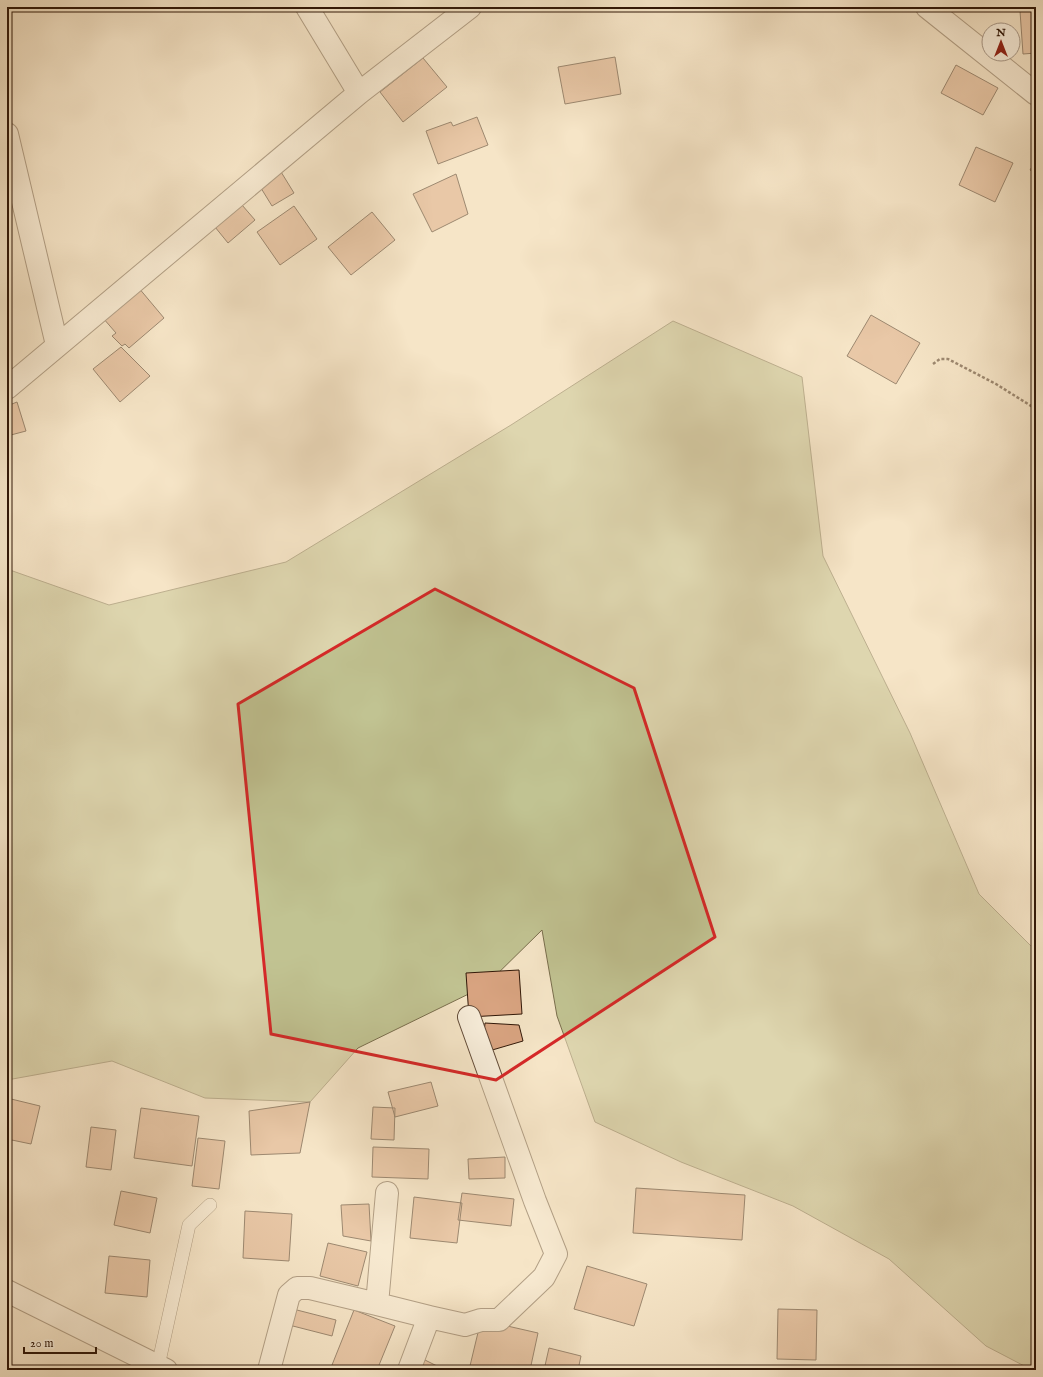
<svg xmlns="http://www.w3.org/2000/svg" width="1043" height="1377" font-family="'IM FELL English',serif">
<rect width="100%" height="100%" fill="#f5e5c7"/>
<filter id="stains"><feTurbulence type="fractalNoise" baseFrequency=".005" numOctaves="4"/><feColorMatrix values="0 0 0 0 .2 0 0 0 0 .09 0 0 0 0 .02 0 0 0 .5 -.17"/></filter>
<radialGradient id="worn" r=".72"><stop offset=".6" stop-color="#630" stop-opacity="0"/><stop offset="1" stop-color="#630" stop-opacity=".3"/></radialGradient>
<!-- green -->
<path fill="#c1c392" stroke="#796e4d" d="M673,321L802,377L823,556L910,733L979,894L1036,951V1370H1032L986,1346L889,1259L793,1206L681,1162L595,1122L557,1016L542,930L485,986L358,1048L310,1102L205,1098L112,1061L7,1080V569L109,605L286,562L511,425Z"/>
<!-- building -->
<path fill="#d9a481" stroke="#311808" d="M31,7H74L32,11Z
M1036,10V53L1023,54L1020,11Z
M615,57L621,94L565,104L558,67Z
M423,58L447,87L403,122L380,92Z
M956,65L998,88L983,115L941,93Z
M477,117L488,145L438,164L426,131L451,122L453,126Z
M976,147L1013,163L995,202L959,185Z
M1036,160V174L1030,170Z
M278,167L294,193L272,206L256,180Z
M456,174L468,214L432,232L413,194Z
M242,205L255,220L228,243L215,227Z
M294,206L317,239L280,265L257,232Z
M372,212L395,240L351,275L328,247Z
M138,287L164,318L129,348L125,344L122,346L112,336L116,333L103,318Z
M871,315L920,343L896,384L847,356Z
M121,347L150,376L120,402L93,369Z
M17,402L26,431L7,436V406Z
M519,970L522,1014L469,1017L466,973Z
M485,1023L519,1025L523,1041L482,1053Z
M431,1082L438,1106L395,1117L388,1092Z
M7,1098L40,1106L31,1144L7,1139Z
M310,1102L300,1153L251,1155L249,1111Z
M373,1107L395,1108L394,1140L371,1139Z
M141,1108L199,1116L192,1166L134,1158Z
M91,1127L116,1130L111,1170L86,1167Z
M198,1138L225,1141L219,1189L192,1186Z
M373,1147L429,1149L428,1179L372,1177Z
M505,1157V1178L469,1179L468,1159Z
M636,1188L745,1195L742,1240L633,1233Z
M121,1191L157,1198L150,1233L114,1225Z
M462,1193L514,1199L511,1226L458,1220Z
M414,1197L462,1203L457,1243L410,1238Z
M369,1204L371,1241L343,1236L341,1205Z
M245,1211L292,1214L289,1261L243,1258Z
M328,1243L367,1252L358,1286L320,1276Z
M109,1256L150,1260L147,1297L105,1293Z
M587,1266L647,1284L634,1326L574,1309Z
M293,1309L336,1320L332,1336L289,1325Z
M778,1309L817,1310L816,1360L777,1359Z
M354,1310L395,1326L377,1370H330Z
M481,1320L538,1333L530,1370H469Z
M549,1348L581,1356L578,1370H544Z
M423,1359L445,1370H417Z"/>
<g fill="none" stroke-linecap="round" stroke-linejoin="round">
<defs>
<path id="service" d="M158,1366L189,1225L210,1205"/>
<path id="minor" d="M307,7L359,93
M927,7L1036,94
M7,134L57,345
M7,388L359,93L470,7
M387,1193L377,1304L429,1317
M7,1291L166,1370
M269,1370L289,1295L297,1288H310L377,1304
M409,1370L429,1317L465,1325L481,1320H499L544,1277L556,1254L535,1201L469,1017"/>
</defs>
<!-- service casing -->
<use href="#service" stroke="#624b38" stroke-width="14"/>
<!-- minor casing -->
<use href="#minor" stroke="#624b38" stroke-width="24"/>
<!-- path -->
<path stroke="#311808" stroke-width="2.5" stroke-dasharray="3 2" stroke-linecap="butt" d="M933,364L940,359H948L996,384L1036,409"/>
<!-- service -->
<use href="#service" stroke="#f8eedb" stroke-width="13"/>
<!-- minor -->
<use href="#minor" stroke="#f8eedb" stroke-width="22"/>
</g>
<!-- marked area -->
<path d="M0 0H1043V1377H0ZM435,589L634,688L715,937L496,1080L271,1034L238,704Z" fill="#f5e5c7" fill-opacity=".55" fill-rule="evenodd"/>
<path fill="none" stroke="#d62828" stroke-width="3" stroke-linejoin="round" d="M435,589L634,688L715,937L496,1080L271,1034L238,704Z"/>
<!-- margin -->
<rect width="1043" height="1377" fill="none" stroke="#f5e5c7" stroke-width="24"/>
<rect x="8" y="8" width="1027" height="1361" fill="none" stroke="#311808" stroke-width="2"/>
<rect x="12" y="12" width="1019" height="1353" fill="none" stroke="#311808"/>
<!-- north arrow -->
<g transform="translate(1001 42)"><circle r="19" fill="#f8eedb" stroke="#a89887"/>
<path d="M0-3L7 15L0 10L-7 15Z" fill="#8f2418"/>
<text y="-6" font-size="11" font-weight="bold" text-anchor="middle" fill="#311808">N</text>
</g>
<!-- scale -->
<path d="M24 1347v6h72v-6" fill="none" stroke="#311808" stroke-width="2"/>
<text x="30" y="1347" font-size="12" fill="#311808" stroke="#f8eedb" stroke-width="3" paint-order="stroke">20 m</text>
<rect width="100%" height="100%" filter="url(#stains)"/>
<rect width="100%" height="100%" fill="url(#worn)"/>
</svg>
